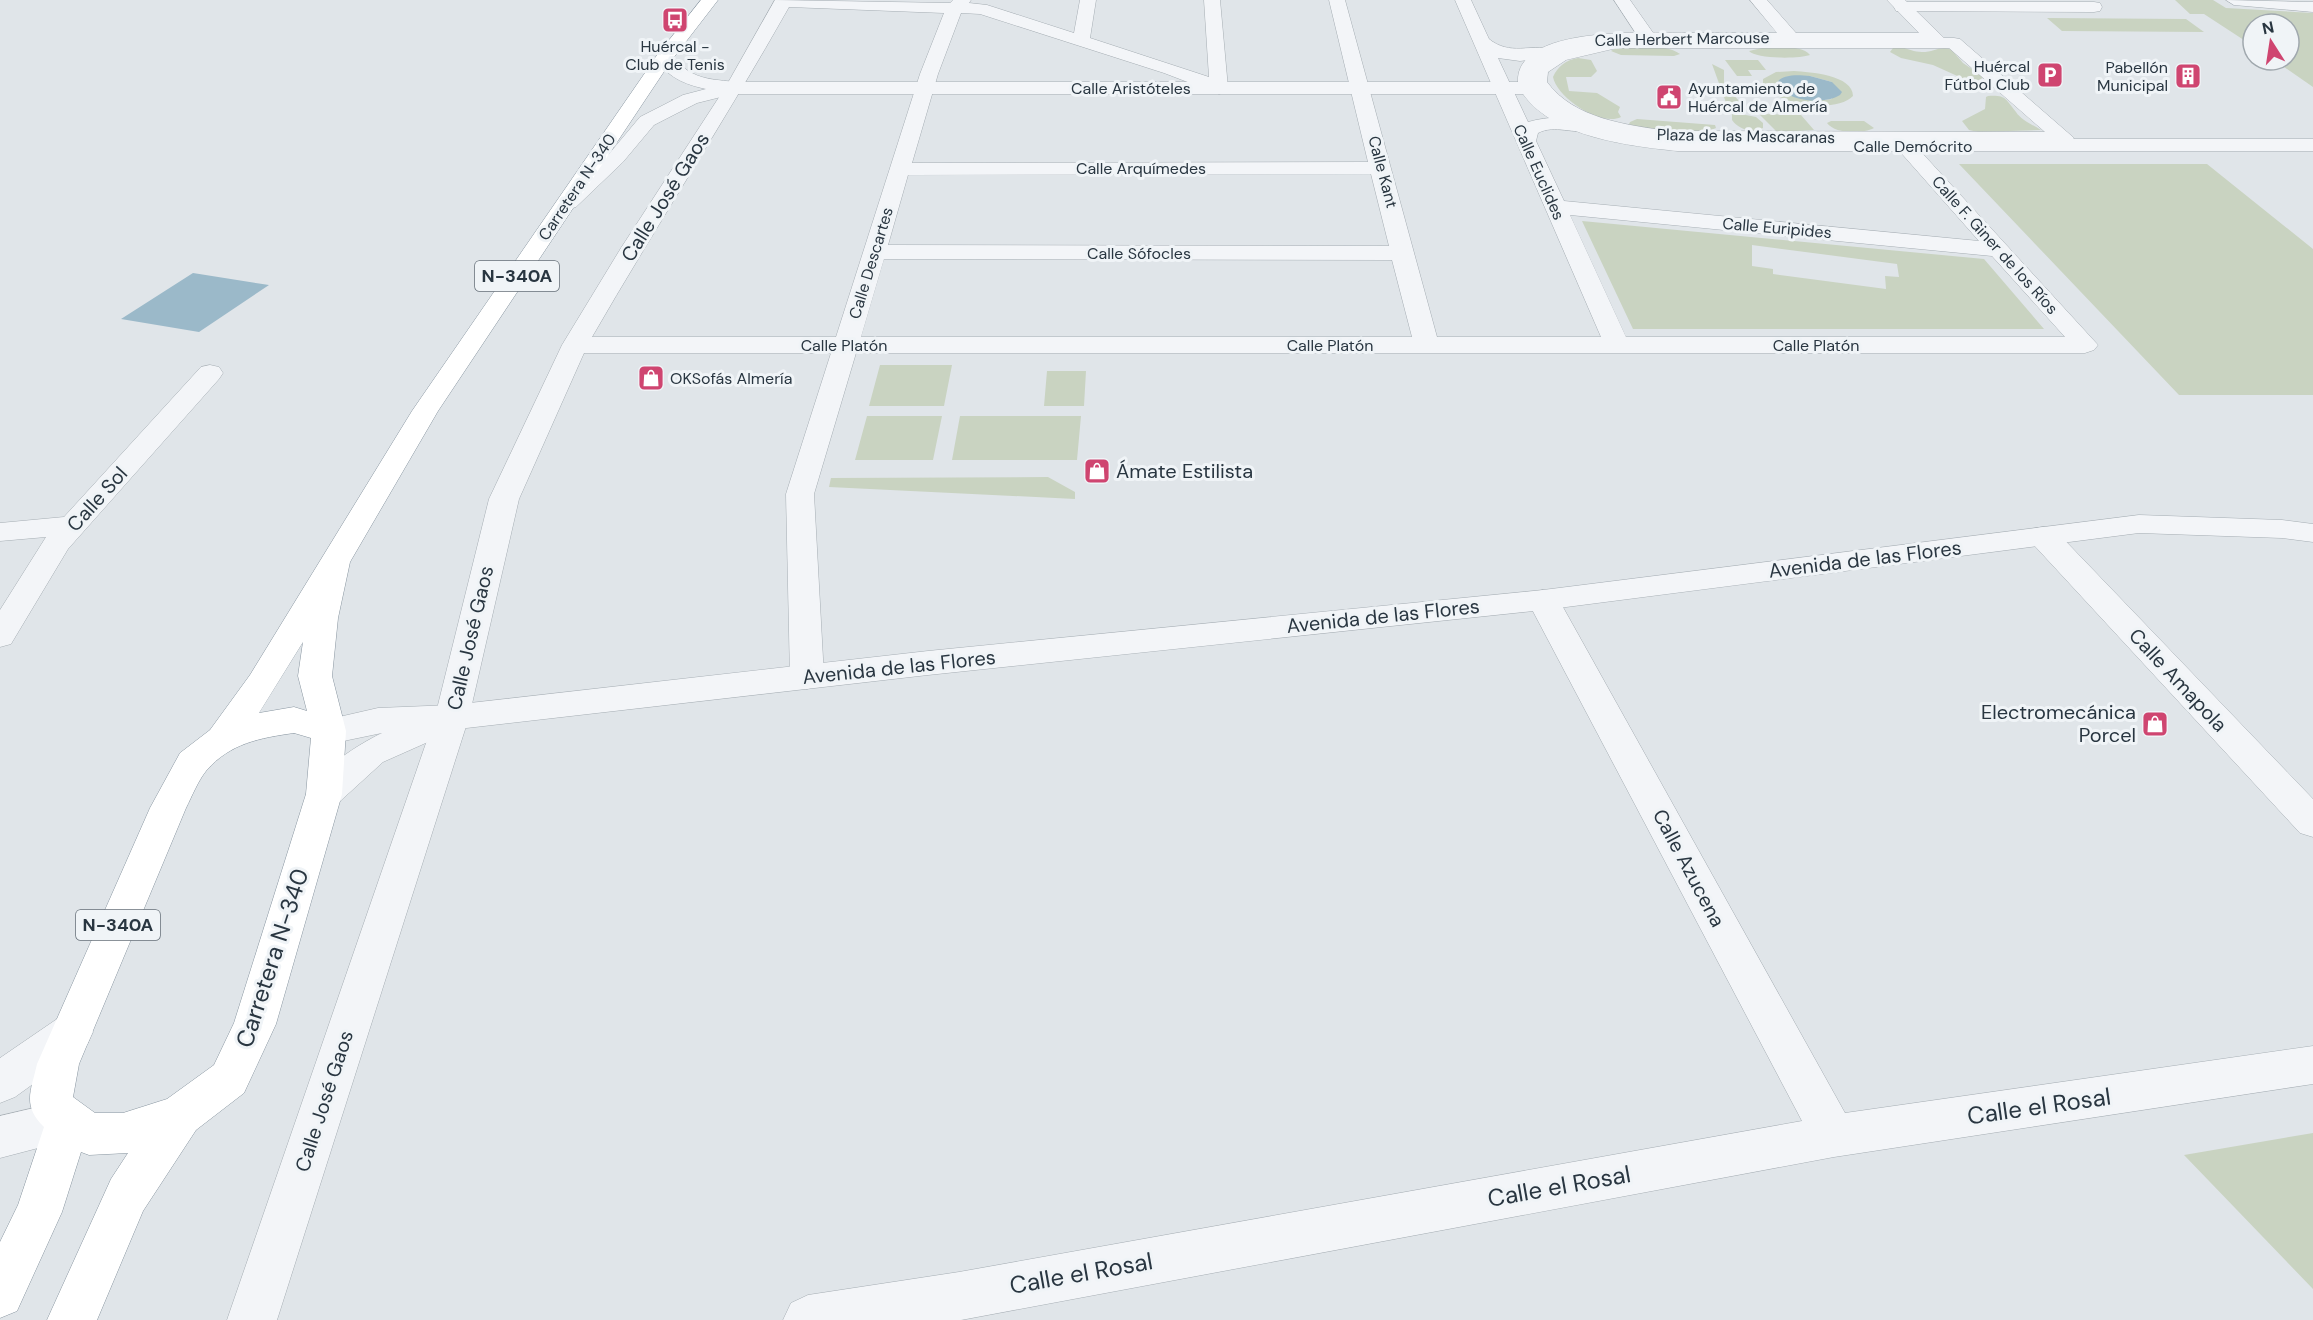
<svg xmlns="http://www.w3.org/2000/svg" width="2313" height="1320" font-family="'DM Sans',sans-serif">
<rect width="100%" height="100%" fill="#e0e5e9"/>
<!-- green -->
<path fill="#c9d3c1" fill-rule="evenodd" d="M2175,0H2213L2226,8L2313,13V87L2274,60H2289V24H2253V46L2204,14H2190Z
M2047,18L2186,19L2204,32L2062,31Z
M1901,47C1909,49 1914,52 1922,52C1934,52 1938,46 1951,49L1963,63L1984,77L1979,80L1964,79L1933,65L1901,58L1890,52L1893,48Z
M1616,48C1634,47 1665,43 1680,54L1674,56L1621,55L1611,51Z
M1762,48C1776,48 1801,44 1810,55C1799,59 1756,59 1749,51Z
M1578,58L1591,60L1597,71L1591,77H1566L1569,91L1597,93L1620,107L1618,112L1621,117C1601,127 1557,98 1553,77C1558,66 1566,60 1578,58Z
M1725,60H1758L1766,70H1748L1752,76H1737Z
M1712,64L1724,70V84L1739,101L1741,104L1729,111Z
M1794,71C1810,72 1853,75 1853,96C1836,114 1776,105 1763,84V79L1776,72ZM1793,76H1810L1832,82V99C1814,102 1792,99 1778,87L1786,77Z
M1988,96C2007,95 2005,99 2016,112C2021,120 2033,125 2041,130L1978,132L1969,130L1962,121L1985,109L1986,97Z
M1736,113L1756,117L1763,123V128C1753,133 1739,130 1732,120V114Z
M1762,114L1801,115L1814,130L1777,132L1760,115Z
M1637,119L1715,125L1716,128C1699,136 1646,131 1629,124L1630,122Z
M1831,121H1864L1874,128C1862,134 1835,134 1827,123Z
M1959,164H2207L2313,249V395H2179Z
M1582,221L1984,259L2044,329H1633ZM1752,245L1897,264L1899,277L1885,276L1886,289L1773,274V269L1752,266Z
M880,365H952L944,406H869Z
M1047,371H1086L1084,406H1044Z
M867,416H942L933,460H855Z
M960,416H1081L1077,460H952Z
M1048,477L1075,492V499L829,487L831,478Z
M2313,1133V1289L2184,1155Z"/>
<!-- water -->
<path fill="#9bb9c9" d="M1810,76L1832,82L1842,92L1840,95C1824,105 1787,102 1776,84C1782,73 1799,75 1810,76Z
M193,273L269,285L199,332L121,319Z"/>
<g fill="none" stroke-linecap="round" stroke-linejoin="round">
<defs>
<path id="pedestrian" d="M1617,38H1954L1960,39L2074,138L2071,142L2064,144L1669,143C1617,136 1560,128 1529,82C1531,46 1588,41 1617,38ZM1617,48H1949L2045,132L1669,131C1627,125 1574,119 1547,82L1548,72L1566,60Z"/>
<path id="minor" d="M775,0L950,3L953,0H971L969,3L987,5L1074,33L1080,0H1096L1090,38L1209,77L1204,0H1220L1228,88L1226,92L1219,94L1164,73L980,14L961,13L938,74L912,163L1368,162L1329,0H1345L1437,337H1601L1455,0H1471L1489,39C1510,56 1530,44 1552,49L1555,53L1552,57L1520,61L1498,58L1528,122C1549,116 1570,116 1592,122L1595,126L1592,130C1574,135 1555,124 1538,133L1536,141L1564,201L1979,241L1895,146L1898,142H1912L2098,345L2094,350L2085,353H856L814,494L824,677L819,685L807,689L795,685L790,677L786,494L831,353H584L519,499L469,717L277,1320H227L435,717L489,499L562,345L621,248L725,88ZM789,7L944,13L920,74L836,337H592C656,226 726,119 789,7ZM1371,174L1389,246L888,245L908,175ZM1570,215L1992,256L2065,337H1626ZM884,259L1392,260L1412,337H861Z
M1614,0H1630L1656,37L1653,41H1641Z
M2226,0L2313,2V12L2234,5Z
M1902,2H2094L2100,3L2102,7L2100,11L2094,12L1896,11L1894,7L1896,3Z
M210,365L219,367L223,373L219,379L68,549L11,644L0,647V610L46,537L0,541V523L64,517L201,367Z
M2043,527L2054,529L2313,799V837L2300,833L2032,543L2028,536L2032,529Z
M1543,590L1554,593L1559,600L1845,1113L2313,1046V1084L1834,1157L961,1320H783L791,1303L808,1295L959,1272L1802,1121L1527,600L1532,593Z
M72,1013L87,1019L93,1032L87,1045L15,1097L0,1103V1058L57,1019Z
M68,1100L84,1106L90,1121L84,1136L0,1158V1116Z"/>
<path id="tertiary" d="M1750,0H1767L1796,33H1919L1887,0H1905L1944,38L1941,42L1935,43H1631C1607,44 1543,45 1537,75C1533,94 1558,106 1571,113C1604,131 1642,135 1678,139H2313V151H1678C1629,146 1553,137 1523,94H733L697,103L654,125L623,162L576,207L568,209L560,207L557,202L609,154L640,117L683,95L706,89C683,84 668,77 655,58L658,54C673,50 679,67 692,73C705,80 720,80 734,82H1518C1515,25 1648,33 1685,33C1715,33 1746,33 1777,33Z
M2139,515L2282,520L2313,524V542L2282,538L2139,533L1543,610L928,675L449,730L446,734L383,762L337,804L324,808L311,804L306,794C320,769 357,745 382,733L329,744L317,740L312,731L317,722L378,708L452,705L928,651L1543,590Z"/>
<path id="trunk" d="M701,0H718L671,61L438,411L350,562L338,618L332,676L346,731L342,794L276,1024L244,1093L196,1130L143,1211L97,1320H47L111,1179L128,1153L89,1155L81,1152L62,1212L17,1311L0,1318V1242L18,1205L44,1127C22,1106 31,1091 37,1064L150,808L180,753L210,730L250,675L412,411L658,54ZM303,642L298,676L307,711L294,707L259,713ZM294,733L311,738L306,794L234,1023L214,1065L167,1099L123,1113H95L73,1097L79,1064L186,808C192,796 198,781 206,771C230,743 260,738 294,733Z"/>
</defs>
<!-- pedestrian casing -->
<use href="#pedestrian" stroke="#a5adb3" stroke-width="1"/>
<!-- minor casing -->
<use href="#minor" stroke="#a5adb3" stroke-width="1"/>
<!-- tertiary casing -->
<use href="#tertiary" stroke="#a5adb3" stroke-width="1"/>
<!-- trunk casing -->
<use href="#trunk" stroke="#8895a0" stroke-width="1"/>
<!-- pedestrian -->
<use href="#pedestrian" fill="#f3f5f8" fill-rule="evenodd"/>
<!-- minor -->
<use href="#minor" fill="#f3f5f8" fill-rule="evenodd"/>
<!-- tertiary -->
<use href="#tertiary" fill="#f3f5f8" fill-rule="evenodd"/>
<!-- trunk -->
<use href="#trunk" fill="#fff" fill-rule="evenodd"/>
</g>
<!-- icons -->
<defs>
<symbol id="bus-square" viewBox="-11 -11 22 22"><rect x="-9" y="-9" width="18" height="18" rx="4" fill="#cf4570" stroke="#f0f4f7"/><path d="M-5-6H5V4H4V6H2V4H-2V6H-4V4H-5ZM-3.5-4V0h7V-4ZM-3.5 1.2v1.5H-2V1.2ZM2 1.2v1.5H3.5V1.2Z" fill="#fff"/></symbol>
<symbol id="parking-square" viewBox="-11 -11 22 22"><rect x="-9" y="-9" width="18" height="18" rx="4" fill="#cf4570" stroke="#f0f4f7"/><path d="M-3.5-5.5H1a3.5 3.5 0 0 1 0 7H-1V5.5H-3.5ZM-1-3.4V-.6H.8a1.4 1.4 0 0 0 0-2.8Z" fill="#fff"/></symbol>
<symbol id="building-square" viewBox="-11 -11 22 22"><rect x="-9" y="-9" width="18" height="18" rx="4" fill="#cf4570" stroke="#f0f4f7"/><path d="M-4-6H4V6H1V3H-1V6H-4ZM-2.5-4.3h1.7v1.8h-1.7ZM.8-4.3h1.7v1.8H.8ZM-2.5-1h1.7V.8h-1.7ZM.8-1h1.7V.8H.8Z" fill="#fff"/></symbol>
<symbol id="civic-square" viewBox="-11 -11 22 22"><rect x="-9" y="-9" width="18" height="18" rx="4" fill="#cf4570" stroke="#f0f4f7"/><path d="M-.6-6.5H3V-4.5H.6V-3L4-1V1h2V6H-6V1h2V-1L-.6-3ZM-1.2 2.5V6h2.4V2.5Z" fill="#fff"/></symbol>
<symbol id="shop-square" viewBox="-11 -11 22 22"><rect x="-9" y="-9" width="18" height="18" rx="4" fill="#cf4570" stroke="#f0f4f7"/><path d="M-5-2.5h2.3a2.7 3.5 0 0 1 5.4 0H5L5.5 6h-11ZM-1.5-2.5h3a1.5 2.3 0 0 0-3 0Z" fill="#fff"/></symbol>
</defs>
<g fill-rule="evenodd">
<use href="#bus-square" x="660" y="5" width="30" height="30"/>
<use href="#parking-square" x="2035" y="60" width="30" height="30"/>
<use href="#building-square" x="2173" y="61" width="30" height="30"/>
<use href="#civic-square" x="1654" y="82" width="30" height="30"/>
<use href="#shop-square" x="636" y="363" width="30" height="30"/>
<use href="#shop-square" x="1082" y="456" width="30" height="30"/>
<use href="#shop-square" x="2140" y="709" width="30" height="30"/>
</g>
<g text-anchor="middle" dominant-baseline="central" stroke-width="6" stroke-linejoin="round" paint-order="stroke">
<!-- far-street labels -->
<g font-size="16" fill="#293641" stroke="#f0f4f7">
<text transform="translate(1682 39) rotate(-1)">Calle Herbert Marcouse</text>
<text x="1131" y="88">Calle Aristóteles</text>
<text transform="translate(1746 136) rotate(1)">Plaza de las Mascaranas</text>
<text x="1913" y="146">Calle Demócrito</text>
<text x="1141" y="168">Calle Arquímedes</text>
<text transform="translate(1383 172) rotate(75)">Calle Kant</text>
<text transform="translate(1539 172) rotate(66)">Calle Euclides</text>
<text transform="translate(577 187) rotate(-56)">Carretera N-340</text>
<text transform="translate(1777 228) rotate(5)">Calle Euripides</text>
<text transform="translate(1995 245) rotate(48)">Calle F. Giner de los Ríos</text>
<text x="1139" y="253">Calle Sófocles</text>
<text transform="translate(871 263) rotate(-73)">Calle Descartes</text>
<text x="844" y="345">Calle Platón</text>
<text x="1330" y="345">Calle Platón</text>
<text x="1816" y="345">Calle Platón</text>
</g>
<!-- far-poi labels -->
<g font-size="16" fill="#293641" stroke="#f0f4f7" text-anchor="end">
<text x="675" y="46" text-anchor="middle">Huércal -<tspan x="675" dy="18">Club de Tenis</tspan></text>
<text x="2030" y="66">Huércal<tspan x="2030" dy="18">Fútbol Club</tspan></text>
<text x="2168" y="67">Pabellón<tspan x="2168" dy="18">Municipal</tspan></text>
<text x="1688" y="88" text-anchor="start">Ayuntamiento de<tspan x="1688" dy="18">Huércal de Almería</tspan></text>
<text x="670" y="378" text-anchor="start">OKSofás Almería</text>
</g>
<!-- shield labels -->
<g fill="#f0f4f7" stroke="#656f78" stroke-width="1.5">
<rect x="475" y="261" width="84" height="30" rx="4.5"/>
<rect x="76" y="910" width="84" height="30" rx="4.5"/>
</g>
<g font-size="18" font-weight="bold" fill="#293641">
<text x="517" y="276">N-340A</text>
<text x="118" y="925">N-340A</text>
</g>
<!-- street labels -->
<g font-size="20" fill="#293641" stroke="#f0f4f7">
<text transform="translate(665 197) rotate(-58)">Calle José Gaos</text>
<text transform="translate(97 499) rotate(-48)">Calle Sol</text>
<text transform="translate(1865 559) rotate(-7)">Avenida de las Flores</text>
<text transform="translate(1383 616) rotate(-6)">Avenida de las Flores</text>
<text transform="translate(470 638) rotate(-77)">Calle José Gaos</text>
<text transform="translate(899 667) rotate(-6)">Avenida de las Flores</text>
<text transform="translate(2178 680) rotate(47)">Calle Amapola</text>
<text transform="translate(1689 868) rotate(62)">Calle Azucena</text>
<text transform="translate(324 1101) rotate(-72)">Calle José Gaos</text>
</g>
<!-- poi labels -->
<g font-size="20" fill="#293641" stroke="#f0f4f7" text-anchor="start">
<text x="1116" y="471">Ámate Estilista</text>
<text x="2136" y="712" text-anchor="end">Electromecánica<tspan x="2136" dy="23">Porcel</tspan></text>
</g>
<!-- near-street labels -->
<g font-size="24" fill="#293641" stroke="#f0f4f7">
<text transform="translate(272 958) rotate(-72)">Carretera N-340</text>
<text transform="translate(2039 1106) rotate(-8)">Calle el Rosal</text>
<text transform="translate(1559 1186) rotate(-10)">Calle el Rosal</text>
<text transform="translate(1081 1273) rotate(-10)">Calle el Rosal</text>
</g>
</g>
<!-- north arrow -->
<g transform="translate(2271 42) rotate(348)"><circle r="28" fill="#f0f4f7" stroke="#a0a8ae" stroke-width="1.5"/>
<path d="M0-4.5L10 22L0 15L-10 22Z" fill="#cf4570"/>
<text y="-9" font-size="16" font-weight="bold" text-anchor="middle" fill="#293641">N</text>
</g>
</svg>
